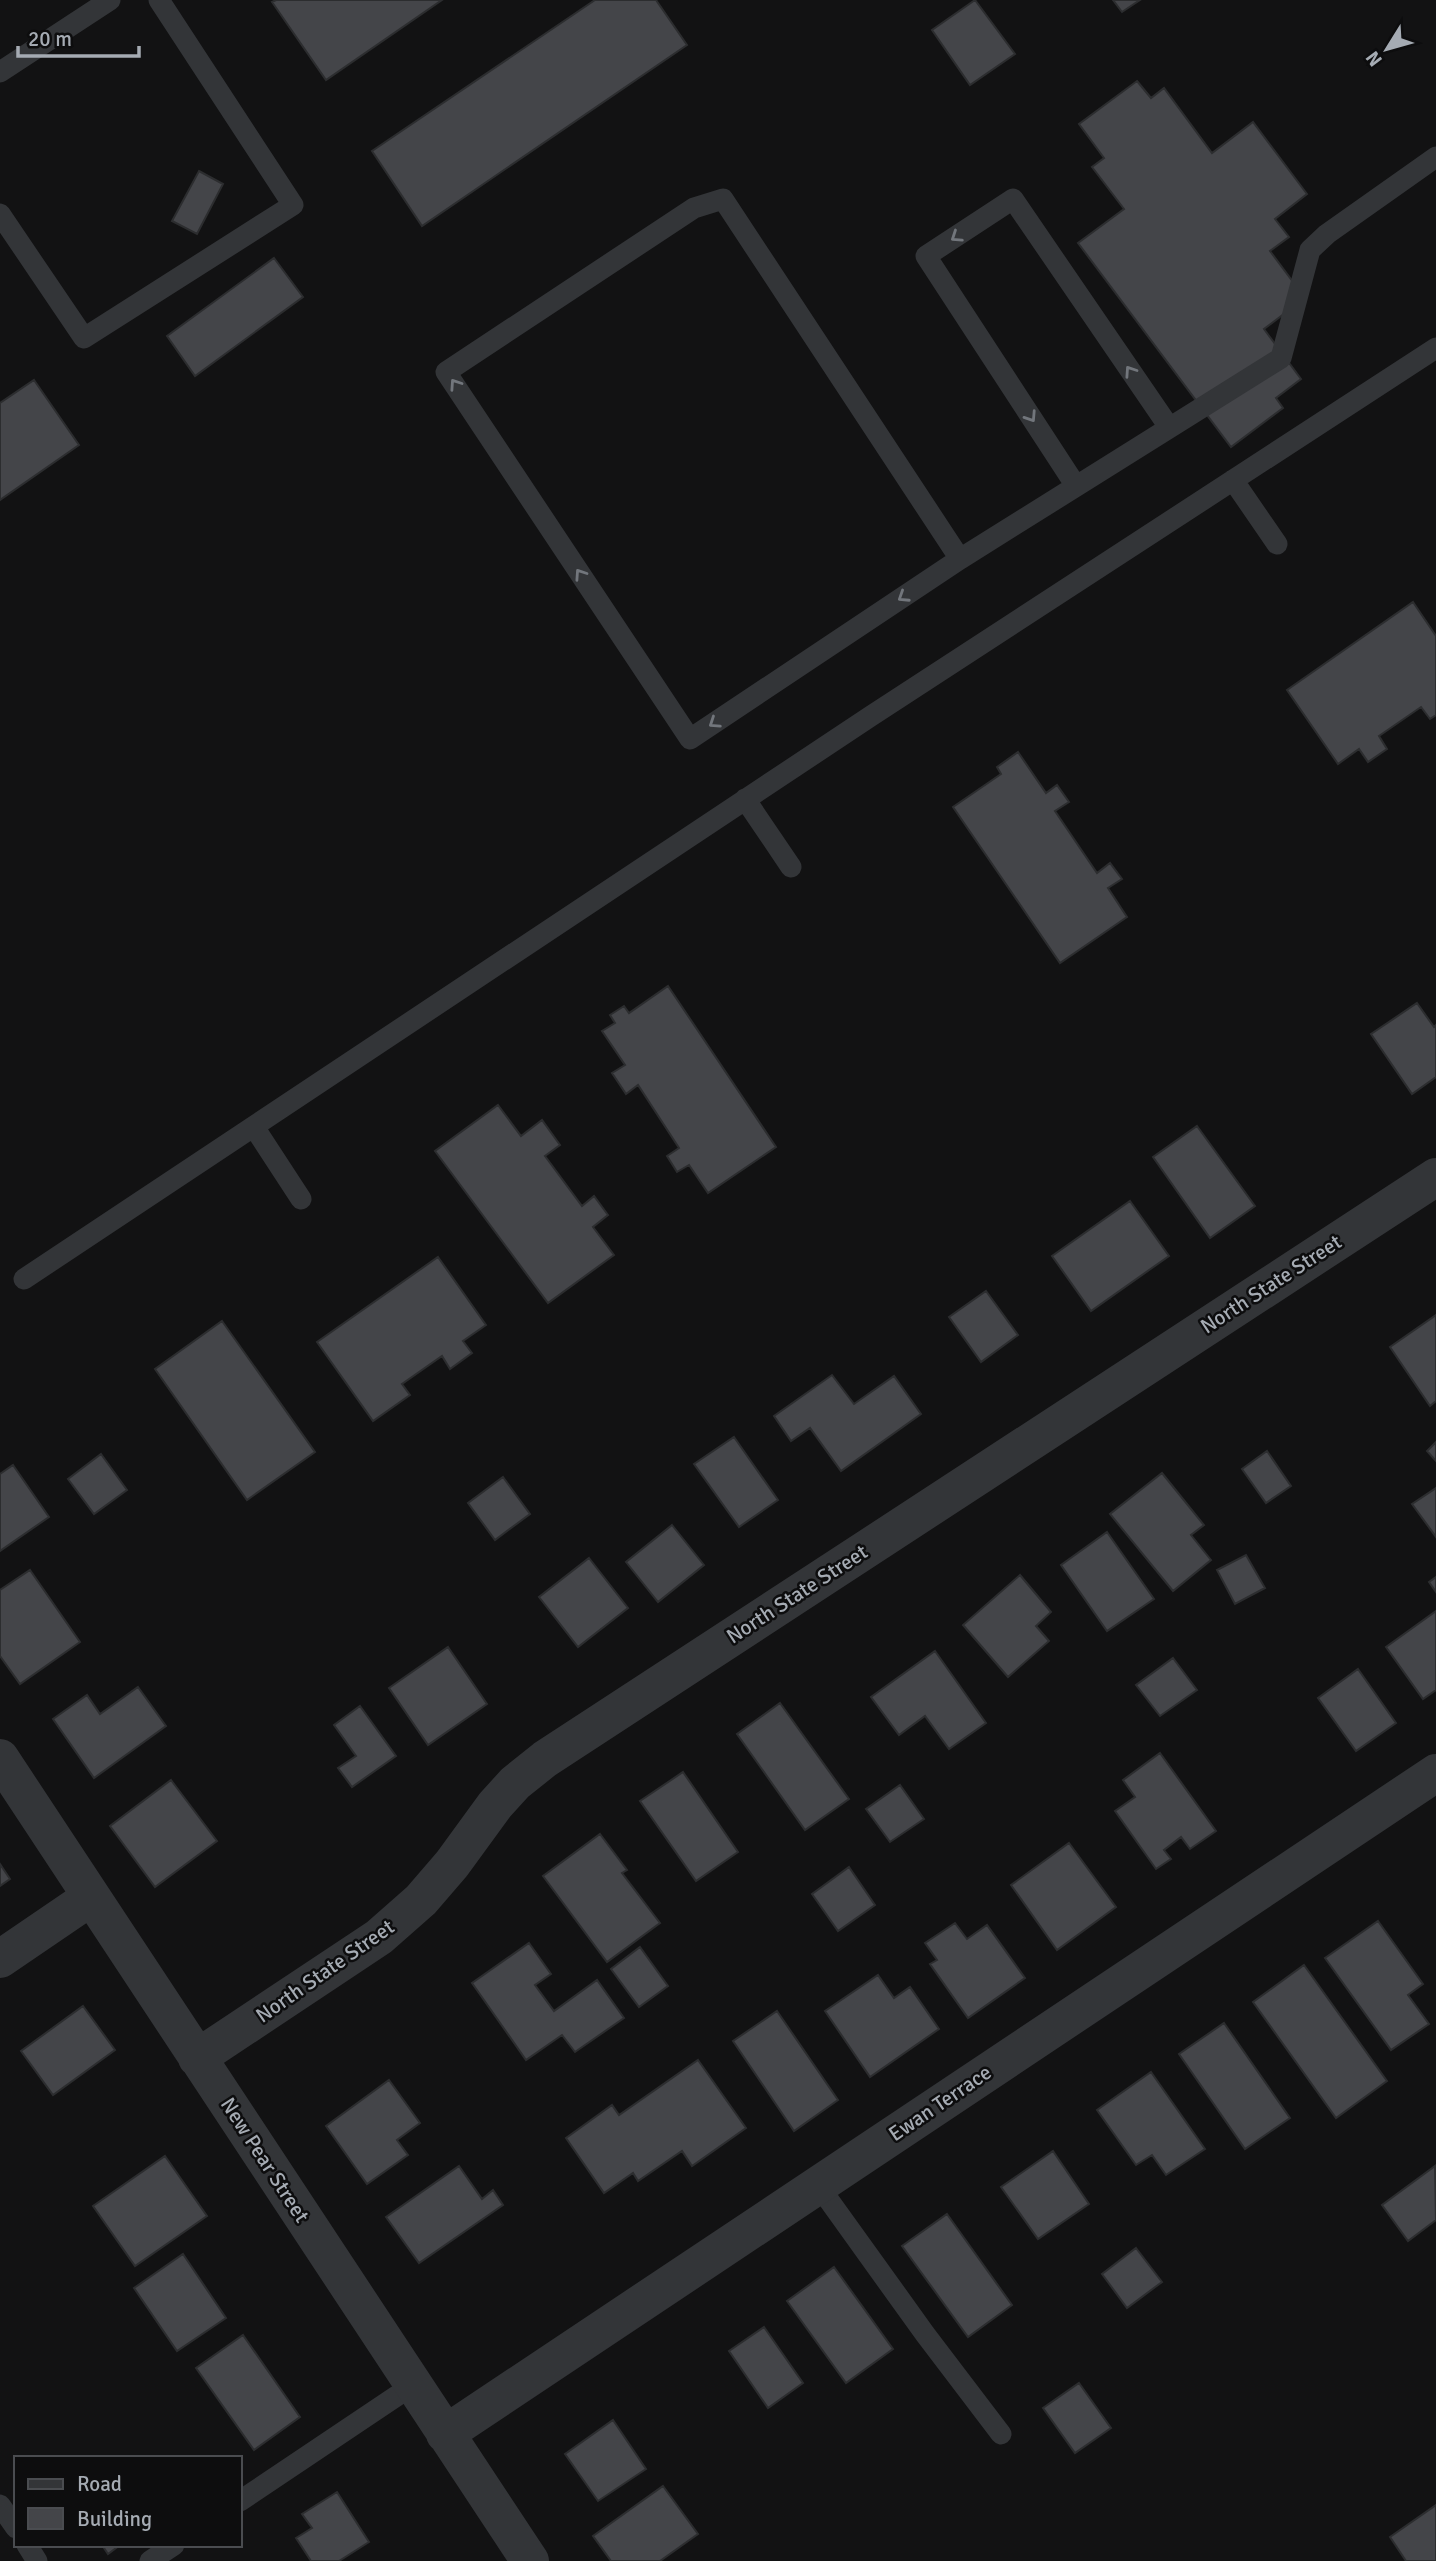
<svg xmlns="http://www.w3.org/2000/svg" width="1436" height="2561" font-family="Signika,sans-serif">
<rect width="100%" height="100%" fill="#121213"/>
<!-- building -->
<path fill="#444549" stroke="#2c2d2f" stroke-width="2" d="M276,0H442L326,80L272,2Z
M595,0H656L687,45L422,226L372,151Z
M975,0L1015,54L970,85L932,30Z
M1113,0H1140L1122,12Z
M1137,81L1151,98L1164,88L1212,153L1253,122L1307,194L1275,219L1289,237L1270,251L1305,298L1264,329L1301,379L1276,398L1283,408L1231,447L1078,243L1124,209L1092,167L1104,158L1079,124Z
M199,171L223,184L197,234L172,221Z
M274,258L303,297L195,376L167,336Z
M34,380L79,445L0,500V403Z
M1413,602L1436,636V715L1430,719L1421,707L1379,736L1387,749L1368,762L1359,749L1338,764L1287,690Z
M1018,752L1046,793L1057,785L1069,802L1055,811L1097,873L1110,863L1122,879L1108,888L1127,917L1060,963L953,807L1001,774L997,767Z
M668,986L776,1147L708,1193L689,1165L677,1172L667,1156L679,1148L638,1085L626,1094L612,1073L625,1065L602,1031L615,1023L610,1015L624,1006L629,1013Z
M1417,1003L1434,1027L1436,1025V1077L1412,1094L1371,1034Z
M498,1105L521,1136L542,1120L560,1145L545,1156L582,1206L594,1196L608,1215L593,1227L614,1255L548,1303L435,1151Z
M1197,1126L1255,1206L1210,1238L1153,1157Z
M1130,1201L1169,1256L1091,1311L1052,1256Z
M438,1257L486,1325L463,1341L472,1353L450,1369L442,1356L402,1384L410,1395L373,1421L317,1342Z
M986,1291L1018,1335L981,1362L949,1317Z
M1436,1315V1401L1430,1406L1390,1347Z
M222,1321L315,1452L247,1500L155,1369Z
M832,1375L854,1404L894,1376L921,1414L841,1471L810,1428L791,1441L774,1416Z
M734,1437L778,1500L739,1527L694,1464Z
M1436,1442V1461L1427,1451Z
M1267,1451L1291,1486L1266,1503L1242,1469Z
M101,1454L127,1490L94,1514L68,1479Z
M13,1465L49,1517L0,1551V1474Z
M1162,1473L1204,1525L1191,1535L1211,1560L1173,1591L1110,1514Z
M503,1477L530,1514L495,1540L468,1503Z
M1436,1488V1537L1412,1504Z
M672,1525L704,1565L658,1602L626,1562Z
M1107,1532L1154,1599L1107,1631L1061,1565Z
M1246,1555L1265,1588L1235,1604L1217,1570Z
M589,1558L628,1608L578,1647L539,1597Z
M30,1570L80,1642L20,1684L0,1656V1590Z
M1020,1575L1051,1612L1036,1626L1049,1641L1008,1677L963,1625Z
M1436,1577V1592L1429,1582Z
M1436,1611V1690L1423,1699L1386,1647Z
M448,1647L487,1704L428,1745L389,1688Z
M935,1651L986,1723L949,1749L925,1716L899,1735L871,1697Z
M1173,1658L1197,1690L1160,1716L1136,1685Z
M1358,1669L1396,1723L1356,1751L1318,1698Z
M138,1687L166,1726L94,1778L53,1719L87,1695L100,1714Z
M780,1703L849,1799L805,1830L737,1734Z
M360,1706L396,1756L352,1787L338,1768L356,1756L334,1725Z
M1160,1753L1216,1831L1190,1849L1181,1837L1164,1850L1171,1859L1156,1869L1115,1811L1135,1797L1123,1780Z
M683,1772L738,1852L696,1881L640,1801Z
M171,1780L217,1841L155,1887L110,1826Z
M900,1785L924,1819L890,1842L866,1809Z
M600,1834L627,1870L622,1873L660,1923L607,1962L543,1876Z
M1069,1843L1116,1907L1057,1950L1011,1885Z
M0,1864L10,1879L0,1886Z
M849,1867L875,1905L838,1931L812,1894Z
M1378,1921L1423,1984L1408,1995L1429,2024L1391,2050L1325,1958Z
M955,1923L967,1939L987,1925L1025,1978L968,2018L930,1964L937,1960L925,1943Z
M529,1943L551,1974L535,1985L554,2011L597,1980L624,2018L575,2052L562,2035L526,2060L472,1983Z
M640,1947L668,1986L639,2007L611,1969Z
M1304,1965L1387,2081L1336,2118L1253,2002Z
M878,1975L894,1998L910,1987L939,2029L870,2077L825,2011Z
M83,2006L115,2050L53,2095L21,2051Z
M777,2011L838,2100L794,2131L733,2041Z
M1224,2023L1290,2118L1245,2149L1179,2054Z
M698,2060L746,2128L692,2166L682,2151L638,2181L633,2173L604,2193L566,2138L612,2105L619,2115Z
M1151,2072L1205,2149L1166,2175L1152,2155L1136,2165L1097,2110Z
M389,2080L420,2123L397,2140L408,2155L367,2184L326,2126Z
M1053,2151L1089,2204L1038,2239L1001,2187Z
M165,2156L207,2216L135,2266L93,2206Z
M459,2166L482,2199L493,2190L503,2205L419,2263L386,2217Z
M1435,2166L1436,2220L1408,2241L1382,2205Z
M947,2214L1012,2305L968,2337L902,2246Z
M1136,2248L1162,2282L1127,2308L1102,2274Z
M183,2254L226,2318L177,2351L134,2288Z
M834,2267L893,2349L846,2383L787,2301Z
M764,2327L803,2383L768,2408L729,2351Z
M243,2335L300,2417L254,2450L196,2368Z
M1079,2383L1111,2428L1075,2453L1043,2408Z
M613,2420L646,2469L598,2501L565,2454Z
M663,2486L698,2534L660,2561H611L593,2536Z
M337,2492L369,2542L339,2561H311L296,2538L312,2528L302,2514Z
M1436,2505V2561H1406L1390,2537Z
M102,2545H120L108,2554Z"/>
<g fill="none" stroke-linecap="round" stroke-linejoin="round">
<!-- service -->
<path stroke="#333538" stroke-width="21" d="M0,72L110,0
M0,214L84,338L293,205L159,0
M1233,480L1277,544
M1076,486L926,256L1013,199L1169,427
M960,559L723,199L694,208L446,372L690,739L960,559L1281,358L1310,250L1327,234L1436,157
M745,799L791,867
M254,1127L301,1199
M24,1279L871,716L1436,348
M818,2185L925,2334L1001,2434
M240,2501L413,2385
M0,2505L16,2528
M27,2545L37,2561
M150,2561L174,2545"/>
<!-- minor -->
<path stroke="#333538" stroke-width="38" d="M0,1758L530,2561
M0,1959L91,1897
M197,2058L379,1937L421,1900L452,1864L495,1805L515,1783L545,1759L1436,1177
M445,2434L1436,1773"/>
</g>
<!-- one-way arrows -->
<defs><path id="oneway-chevron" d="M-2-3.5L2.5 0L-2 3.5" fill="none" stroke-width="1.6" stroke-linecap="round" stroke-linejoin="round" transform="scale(1.75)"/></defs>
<g stroke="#72767c">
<use href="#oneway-chevron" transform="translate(956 237) rotate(146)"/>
<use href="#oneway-chevron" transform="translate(1130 371) rotate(-124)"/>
<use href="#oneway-chevron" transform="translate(455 384) rotate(-124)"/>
<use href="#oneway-chevron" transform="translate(1031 417) rotate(57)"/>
<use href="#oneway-chevron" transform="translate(580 574) rotate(-124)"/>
<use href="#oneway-chevron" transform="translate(903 597) rotate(147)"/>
<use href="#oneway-chevron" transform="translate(714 723) rotate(146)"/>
</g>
<g text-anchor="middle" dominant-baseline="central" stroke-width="5" stroke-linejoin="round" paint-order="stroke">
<!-- street labels -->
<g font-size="21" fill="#a5abb3" stroke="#0d0d0e">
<text transform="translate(1271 1284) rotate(-33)">North State Street</text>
<text transform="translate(797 1594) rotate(-33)">North State Street</text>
<text transform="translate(325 1971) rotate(-35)">North State Street</text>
<text transform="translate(940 2103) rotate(-34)">Ewan Terrace</text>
<text transform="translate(265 2160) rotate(57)">New Pear Street</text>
</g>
</g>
<!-- legend -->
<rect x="14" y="2456" width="228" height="91" fill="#0d0d0e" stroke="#4a4c50" stroke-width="2"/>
<rect x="28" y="2479" width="35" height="10" fill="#333538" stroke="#4a4c50" stroke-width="2"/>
<text x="77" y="2491" font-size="21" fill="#a5abb3">Road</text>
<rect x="28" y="2508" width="35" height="21" fill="#444549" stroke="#4a4c50" stroke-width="2"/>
<text x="77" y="2526" font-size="21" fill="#a5abb3">Building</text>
<!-- north arrow -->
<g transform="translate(1387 49) rotate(233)" stroke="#0d0d0e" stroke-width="5" paint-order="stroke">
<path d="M0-5L12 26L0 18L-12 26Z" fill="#a5abb3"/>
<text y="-10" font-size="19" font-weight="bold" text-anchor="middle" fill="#a5abb3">N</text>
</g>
<!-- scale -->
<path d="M18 46v10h121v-10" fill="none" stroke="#a5abb3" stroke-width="3.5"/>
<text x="28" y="46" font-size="21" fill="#a5abb3" stroke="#0d0d0e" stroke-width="5" paint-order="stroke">20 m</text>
</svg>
